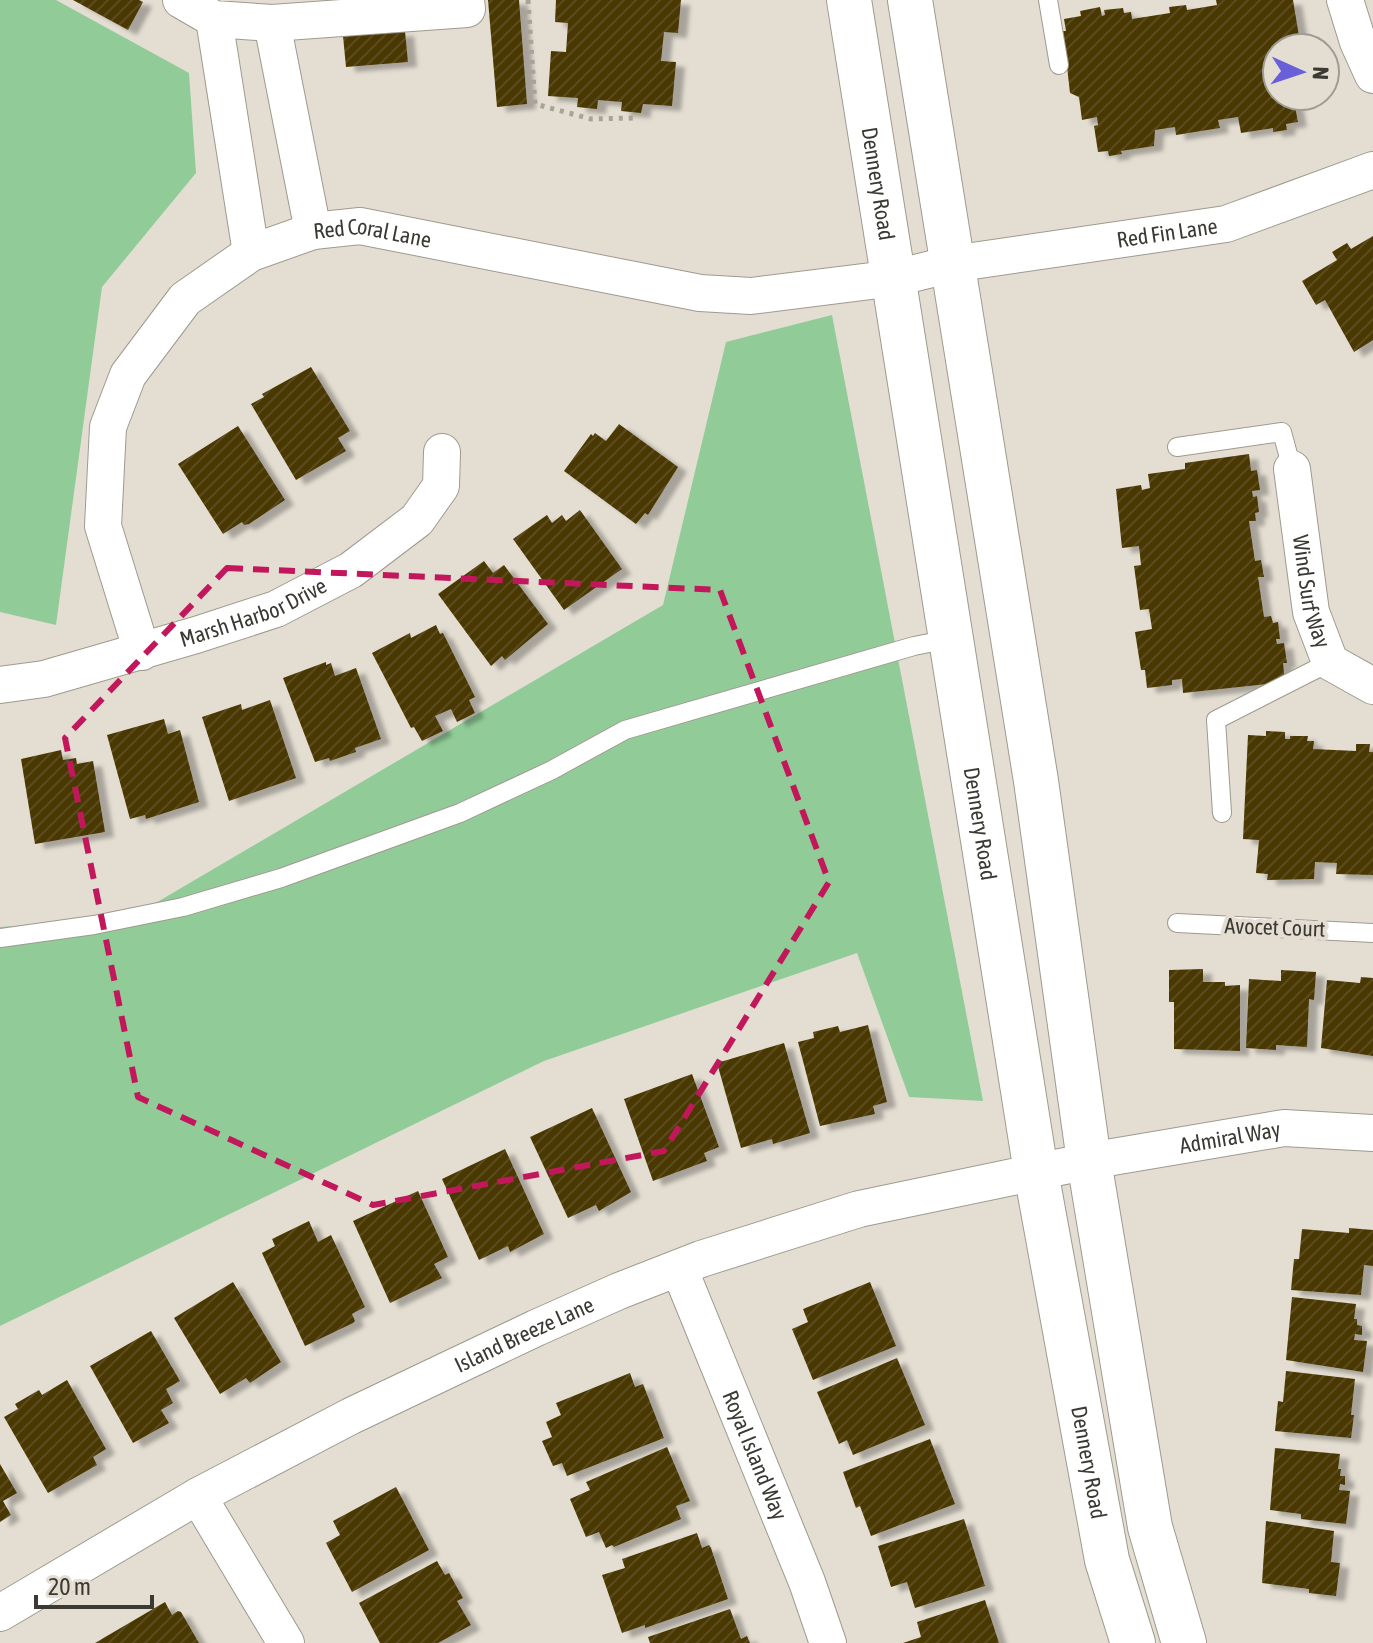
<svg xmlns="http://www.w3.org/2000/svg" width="1373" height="1643" font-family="'Asap Condensed',sans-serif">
<defs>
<pattern id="building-hatch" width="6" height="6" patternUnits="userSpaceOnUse" patternTransform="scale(2)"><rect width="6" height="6" fill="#4a3705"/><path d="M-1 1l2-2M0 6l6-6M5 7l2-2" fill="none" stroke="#5c4c21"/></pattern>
<filter id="shadow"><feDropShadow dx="9" dy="5" stdDeviation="2" flood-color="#0004"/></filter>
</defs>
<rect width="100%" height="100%" fill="#e4ded2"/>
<!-- green -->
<path fill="#91cc98" d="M0,0H56L189,73L196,173L102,287L56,625L0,612Z
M832,315L983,1101L909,1097L857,953L544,1061L0,1326V927L130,918L663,605L726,342Z"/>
<!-- building -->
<path fill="url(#building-hatch)" filter="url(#shadow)" d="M73,0H139L143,2L128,30Z
M488,0H519L527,104L497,107Z
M556,0H681L678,33L664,32L661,61L676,62L672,106L643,104L641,113L621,111L622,102L598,100L597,109L577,107L578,98L548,96L551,51L566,52L568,23L555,22Z
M1216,0H1293L1301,48H1277V96H1293L1298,122L1286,124L1287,130L1273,132V128L1241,133L1238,117L1218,120L1220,128L1176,135L1175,127L1155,130L1154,146L1121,151L1122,154L1109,156L1108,151L1098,152L1094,126L1098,125L1097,117L1082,120L1079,97L1070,93L1063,31H1066L1064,19L1081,16L1080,11L1100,7L1102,16L1105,15L1104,10L1123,8L1124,13L1131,12L1132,19L1170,13L1169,7L1186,5L1187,10L1217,5Z
M405,31L408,62L346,67L343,36Z
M1373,236V340L1354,352L1325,300L1316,305L1302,281L1337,260L1332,252L1347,243L1351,249Z
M311,367L350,431L338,438L346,451L296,480L251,404L264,397L262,394Z
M619,424L678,467L648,515L645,513L636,524L564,471L591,434L593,436L595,433L606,441Z
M238,426L285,500L249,524L244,525L242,522L223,534L178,464Z
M1249,454L1251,471L1257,470L1260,490L1252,491L1253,497L1257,496L1259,512L1255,513L1256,521H1249L1255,561L1261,560L1264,577H1258L1264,617L1271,616L1273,623L1278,622L1280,639H1276L1277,644L1284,643L1287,663H1283L1285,682L1183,693L1182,679L1172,680V685L1147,688L1145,670H1141L1135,632L1152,629L1149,609L1140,610L1134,566L1141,565L1139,546L1122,548L1116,489L1141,485L1142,490L1150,488L1148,474L1185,469V463Z
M580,510L622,569L564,610L513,539L547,515L552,523L562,515L566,521Z
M484,561L493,573L504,565L548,624L505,660L502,656L491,666L438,594Z
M436,625L440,634L443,633L475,697L469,700L475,713L457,722L451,709L435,716L443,731L422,741L414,727L411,728L372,653L410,633L411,638Z
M326,662V665L331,663L335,676L356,668L381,739L355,748L356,752L330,761L329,758L315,762L283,678Z
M270,700L296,778L229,801L202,717L241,704L242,710Z
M164,719L168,734L180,730L199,802L146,819L145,815L130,819L107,735Z
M1266,731L1285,732V739H1290V736H1308L1307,741H1314L1313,749L1356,751V744H1370L1369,752H1373V875L1336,874L1337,863L1315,862L1314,879L1267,880L1268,874L1256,873L1259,840L1243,839L1248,735L1266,736Z
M61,750L63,760L76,758L77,764L93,761L105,832L35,844L21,759Z
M1203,969V982H1225V986L1240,985V1051L1174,1049V1002H1169V970Z
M1281,970L1316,972L1314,1000L1309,999L1307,1047L1276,1045V1050L1246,1048L1249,979L1281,981Z
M1361,977L1373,978V1056L1321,1048L1327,980L1360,983Z
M868,1025L887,1102L873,1106L875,1114L820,1126L798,1042L814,1038L813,1032L838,1026L840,1032Z
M784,1043L810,1133L773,1144L772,1139L741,1148L717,1063Z
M692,1074L719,1147L704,1153L707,1161L653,1181L624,1099Z
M592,1108L631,1192L599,1211L596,1205L568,1218L530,1137Z
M505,1149L544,1234L510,1252L508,1246L479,1260L442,1179Z
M418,1191L448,1257L434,1264L442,1278L390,1303L353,1221Z
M309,1221L318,1242L331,1235L365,1307L352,1314L355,1321L353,1323L305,1346L262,1253L275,1246L272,1239Z
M1349,1228L1373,1230V1266L1364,1265L1361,1295L1291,1290L1294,1259H1299L1302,1229L1349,1233Z
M233,1282L281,1362L250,1383L246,1378L220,1394L174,1318Z
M870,1282L896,1346L813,1380L792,1329L808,1322L803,1309Z
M1292,1297L1356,1304L1354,1319H1357V1325L1362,1326V1335L1355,1334L1354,1340L1367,1341L1363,1372L1286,1360Z
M151,1331L180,1381L166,1389L173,1403L161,1410L169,1423L133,1443L90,1366Z
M897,1358L925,1425L853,1455L847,1440L839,1444L817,1392Z
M1286,1371L1355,1379L1351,1415H1354L1351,1438L1275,1431L1278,1401L1283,1402Z
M630,1373L635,1387L643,1384L664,1438L567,1476L562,1463L553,1466L542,1441L552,1437L546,1422L561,1415L556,1403Z
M67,1380L106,1449L93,1457L97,1465L48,1493L4,1417L18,1409L15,1404L39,1390L42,1395Z
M930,1439L955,1504L871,1536L860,1506L856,1508L843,1472Z
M667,1447L690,1501L676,1506L681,1519L614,1547L612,1545L606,1548L599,1532L586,1537L570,1499L590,1490L586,1482Z
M1275,1448L1340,1454L1338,1469H1341L1340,1476H1345V1485L1340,1484L1339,1490L1350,1491L1346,1524L1301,1519V1514L1270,1510Z
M0,1464L17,1493L3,1501L11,1515L0,1522Z
M396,1487L429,1550L352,1592L326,1543L340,1535L333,1521Z
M964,1519L985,1586L915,1608L907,1582L891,1587L878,1546Z
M1266,1521L1334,1531L1331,1562L1340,1563L1336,1596L1309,1593V1589L1262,1583Z
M697,1533L702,1548L709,1545L711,1548L728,1599L645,1628V1625L622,1633L602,1575L625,1568L622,1559Z
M437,1561L445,1575L449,1573L463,1598L457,1601L471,1625L438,1643H380L359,1603Z
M985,1600L999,1643H903L921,1637L917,1622Z
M165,1602L172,1615L178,1611L181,1612L199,1643H95Z
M730,1609L741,1639L747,1636L750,1643H650L648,1637Z"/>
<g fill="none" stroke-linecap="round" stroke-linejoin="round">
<defs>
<path id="lane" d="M1048,0L1059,65
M1177,447L1282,432L1292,469
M1222,813L1216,720L1330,662
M1177,923L1373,933
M0,938L94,925L183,907L281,878L460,813L552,770L625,730L914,646L950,639"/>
<g id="street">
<path d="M181,0L214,19L272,23L467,9L466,0"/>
<path d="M1345,0L1358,42L1373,75"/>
<path d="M214,19L251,253"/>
<path d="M272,23L313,231"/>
<path id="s1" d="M1292,469L1311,612L1330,662L1373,686"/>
<path id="s2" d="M142,652L103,526L108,427L128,375L185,299L251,253L313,231L360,226L700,293L751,296L895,278L952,264L1226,224L1373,170"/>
<path id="s3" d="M0,685L44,679L196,635L276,609L351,570L417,520L441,486L442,452"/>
<path id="s4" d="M679,1268L807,1582L828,1643"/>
<path d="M198,1496L286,1643"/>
<path id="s5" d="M0,1613L198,1496L351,1416L536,1328L619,1291L701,1259L859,1209L1089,1161L1284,1128L1373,1133"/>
</g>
<g id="secondary">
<path id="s6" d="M849,0L1036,1172L1107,1560L1133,1643"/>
<path d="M910,0L1036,781L1089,1161L1150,1527L1184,1643"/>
</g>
</defs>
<!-- lane casing -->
<use href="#lane" stroke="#9f9a8f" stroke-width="20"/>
<!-- street casing -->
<use href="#street" stroke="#9f9a8f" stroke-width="38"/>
<!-- secondary casing -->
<use href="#secondary" stroke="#9f9a8f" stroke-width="46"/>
<!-- path -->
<path stroke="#a8a399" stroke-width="5" stroke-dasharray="4 6" stroke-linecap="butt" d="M528,0L535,104L591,119L635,118"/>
<!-- lane -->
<use href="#lane" stroke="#fff" stroke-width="18"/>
<!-- street -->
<use href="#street" stroke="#fff" stroke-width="36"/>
<!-- secondary -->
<use href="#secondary" stroke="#fff" stroke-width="44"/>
</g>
<!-- marked area -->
<path fill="none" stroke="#c2185b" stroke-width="6" stroke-dasharray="16 10" stroke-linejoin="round" d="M227,568L720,590L829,882L664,1151L373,1205L138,1097L65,738Z"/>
<g text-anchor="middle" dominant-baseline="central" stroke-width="8" stroke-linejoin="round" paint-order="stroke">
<!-- street labels -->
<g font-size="22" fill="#3b3934" stroke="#e4ded2">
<text stroke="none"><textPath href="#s6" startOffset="186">Dennery Road</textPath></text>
<text stroke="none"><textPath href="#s2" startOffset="1394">Red Fin Lane</textPath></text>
<text stroke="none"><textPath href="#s2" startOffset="588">Red Coral Lane</textPath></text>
<text stroke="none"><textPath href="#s1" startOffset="124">Wind Surf Way</textPath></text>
<text stroke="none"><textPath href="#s3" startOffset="264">Marsh Harbor Drive</textPath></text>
<text stroke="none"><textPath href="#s6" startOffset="834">Dennery Road</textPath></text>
<text transform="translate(1275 927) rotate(2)">Avocet Court</text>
<text stroke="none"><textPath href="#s5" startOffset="1330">Admiral Way</textPath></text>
<text stroke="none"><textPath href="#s5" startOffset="594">Island Breeze Lane</textPath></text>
<text stroke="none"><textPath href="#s4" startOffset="202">Royal Island Way</textPath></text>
<text stroke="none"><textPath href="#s6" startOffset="1482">Dennery Road</textPath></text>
</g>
</g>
<!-- north arrow -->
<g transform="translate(1301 72) rotate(93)"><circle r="38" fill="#e4ded2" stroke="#a09c93" stroke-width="2"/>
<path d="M0-6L14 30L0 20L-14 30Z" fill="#6960d9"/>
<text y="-12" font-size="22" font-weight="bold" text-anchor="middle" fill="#3b3934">N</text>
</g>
<!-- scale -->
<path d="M36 1595v12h116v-12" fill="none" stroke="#3b3934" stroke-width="4"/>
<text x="48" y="1595" font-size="24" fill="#3b3934" stroke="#e4ded2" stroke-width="6" paint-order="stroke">20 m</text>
</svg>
